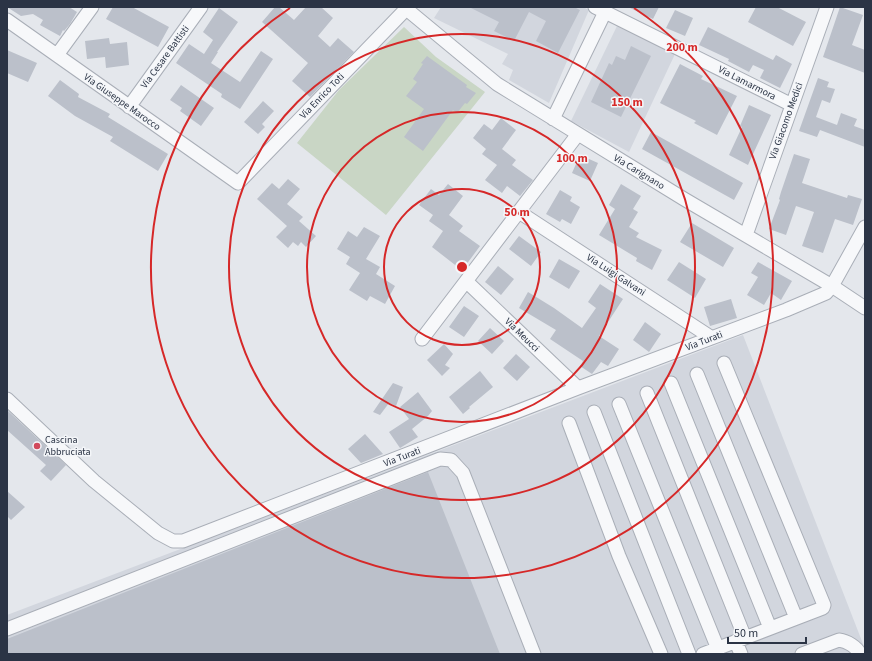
<svg xmlns="http://www.w3.org/2000/svg" width="872" height="661" font-family="'Source Sans 3',sans-serif">
<rect width="100%" height="100%" fill="#e4e7ec"/>
<!-- built -->
<path fill="#d2d6de" d="M441,7H583L589,10L549,103L509,80L513,70L502,64L508,54L434,18Z
M617,26L675,54L629,152L571,121Z
M743,335L865,649V654H7V615Z"/>
<!-- green -->
<path fill="#c9d6c5" d="M404,27L436,57L485,92L386,215L297,143L339,90Z"/>
<!-- building -->
<path fill="#bbc0ca" d="M7,7H69L77,12L70,24L64,31L63,30L60,36L40,25L43,20L33,14L21,16Z
M113,7H132L169,27L158,47L106,19Z
M275,7H279L294,20L306,7H321L333,18L318,36L330,47L338,38L354,52L310,97L292,81L308,63L262,22Z
M469,7H574L580,10L558,53L536,41L546,21L529,12L514,41L494,31L499,22Z
M628,7H659L653,19Z
M756,7H777L806,22L793,46L748,22Z
M840,7L863,15L852,45L865,50V73L823,57Z
M219,8L238,22L217,52H218L211,63L240,82L261,51L273,59L240,109L221,97L222,94L176,63L189,44L204,54L213,40L203,32Z
M675,10L693,18L685,36L666,28Z
M708,27L773,60L776,55L792,64L780,88L760,78L764,70L753,65L749,72L728,61L729,59L699,45Z
M109,38L110,44L127,42L129,65L106,68L105,57L87,59L85,41Z
M631,46L651,56L621,117L591,102L609,63L612,65L616,56L625,60Z
M7,50L37,63L28,82L7,73Z
M427,56L467,85L466,87L476,93L467,104L465,103L457,113L453,110L423,151L404,137L424,109L406,96L417,82L413,79L423,64L421,63Z
M680,64L703,76L701,79L737,96L717,135L694,123L696,121L660,103Z
M818,78L829,82L827,87L835,89L830,103L822,100L816,117L837,125L841,113L857,119L854,126L865,130V147L820,130L817,137L799,131Z
M60,80L79,94L78,97L110,114L108,117L168,154L158,171L110,141L113,137L75,116L48,96Z
M181,85L214,108L201,126L180,111L182,108L170,100Z
M263,101L274,111L262,124L265,127L258,134L244,122Z
M749,105L771,115L748,165L729,155L742,127L740,126Z
M501,118L516,130L502,149L516,160L512,165L533,180L520,196L507,186L502,193L485,180L497,165L482,154L486,149L473,138L484,124L492,130Z
M651,132L743,183L734,200L642,149Z
M794,154L810,159L802,183L847,198L848,195L862,199L853,225L835,219L823,253L802,246L814,212L796,206L786,235L769,229L780,200L779,199L781,192Z
M580,155L598,163L590,181L572,173Z
M288,179L300,189L287,204L303,217L299,221L316,236L306,247L301,242L298,246L293,242L288,248L276,237L287,226L257,199L272,183L279,189Z
M448,184L463,196L449,215L463,226L459,231L480,246L466,265L463,262L459,268L432,247L443,231L429,221L433,215L419,205L431,189L439,195Z
M621,184L641,196L633,209L638,212L629,227L639,233L636,237L662,250L652,270L636,261L637,258L599,235L615,209L609,205Z
M560,190L572,197L570,201L580,207L571,224L562,219L560,222L546,214Z
M692,223L734,248L723,267L680,242Z
M364,227L380,236L366,259L380,267L376,274L395,286L385,304L370,296L367,301L349,290L360,273L346,264L350,257L337,249L348,231L357,237Z
M519,236L541,252L531,266L509,249Z
M559,259L580,271L569,289L549,277Z
M679,262L706,279L695,298L667,280Z
M758,262L792,281L781,300L771,293L764,305L747,295L758,277L751,273Z
M498,266L514,279L501,295L485,282Z
M600,284L623,299L599,336L619,349L608,366L601,362L592,374L580,366L583,361L550,339L556,330L519,308L528,292L554,308L582,328L596,308L588,302Z
M731,299L737,318L710,326L704,307Z
M464,306L479,316L464,337L449,327Z
M645,322L661,334L649,352L633,340Z
M490,328L504,341L492,354L478,341Z
M444,344L453,354L445,365L450,368L442,376L427,360Z
M516,354L530,367L517,381L503,368Z
M480,371L493,387L469,407L470,408L463,414L449,397Z
M393,383L403,387L396,406L389,403L380,415L373,412Z
M418,392L432,411L428,416L412,429L418,437L400,448L389,432L409,419L400,407Z
M7,410L66,465L51,481L40,471L46,465L7,430Z
M365,434L383,454L361,463L348,449Z
M428,472L500,654H7V639Z
M7,491L25,507L11,520L7,516Z"/>
<g fill="none" stroke-linecap="round" stroke-linejoin="round">
<defs>
<path id="minor" d="M404,7L497,84L684,199L832,286L865,308
M595,7L792,105
M7,20L238,183L408,7
M57,55L92,7
M129,107L201,7
M553,119L605,12
M519,212L712,338
M746,235L827,7
M466,281L578,388
M422,339L578,134
M697,374L796,618
M671,383L770,628
M647,393L745,638
M7,399L94,481L158,533L173,541H183L578,388L786,310L826,293L832,286L865,227
M619,404L718,649
M594,412L689,654
M569,423L619,556L661,654
M7,629L440,459L451,460L463,473L534,654
M736,642L741,654
M703,654L823,608L824,605L724,363
M802,654L839,640C847,641 857,647 860,654"/>
</defs>
<!-- minor casing -->
<use href="#minor" stroke="#a9aeb7" stroke-width="15"/>
<!-- minor -->
<use href="#minor" stroke="#f7f8fa" stroke-width="13"/>
</g>
<!-- distance rings -->
<g fill="none" stroke="#d62828" stroke-width="2">
<circle cx="462" cy="267" r="78"/>
<circle cx="462" cy="267" r="155"/>
<circle cx="462" cy="267" r="233"/>
<path d="M634 8A311 311 0 1 1 290 8"/>
</g>
<!-- markers -->
<circle fill="#d1495b" stroke="#f4f6f9" stroke-width="1.5" cx="37" cy="446" r="4"/>
<g text-anchor="middle" dominant-baseline="central" stroke-width="3" stroke-linejoin="round" paint-order="stroke">
<!-- street labels -->
<g font-size="10" fill="#2b3445" stroke="#f4f6f9">
<text transform="translate(165 57) rotate(-54)">Via Cesare Battisti</text>
<text transform="translate(747 83) rotate(27)">Via Lamarmora</text>
<text transform="translate(322 96) rotate(-46)">Via Enrico Toti</text>
<text transform="translate(122 102) rotate(35)">Via Giuseppe Marocco</text>
<text transform="translate(786 121) rotate(-70)">Via Giacomo Medici</text>
<text transform="translate(639 172) rotate(31)">Via Carignano</text>
<text transform="translate(616 275) rotate(33)">Via Luigi Galvani</text>
<text transform="translate(522 335) rotate(44)">Via Meucci</text>
<text transform="translate(704 341) rotate(-21)">Via Turati</text>
<text transform="translate(402 457) rotate(-21)">Via Turati</text>
</g>
<!-- poi labels -->
<g font-size="10" fill="#2b3445" stroke="#f4f6f9" text-anchor="start">
<text x="45" y="440">Cascina<tspan x="45" dy="12">Abbruciata</tspan></text>
</g>
</g>
<circle cx="462" cy="267" r="6" fill="#d62828" stroke="#f4f6f9" stroke-width="2"/>
<g font-size="12" text-anchor="middle" font-weight="bold" fill="#d62828" stroke="#f4f6f9" stroke-width="3" stroke-linejoin="round" paint-order="stroke">
<text x="682" y="51">200 m</text>
<text x="627" y="106">150 m</text>
<text x="572" y="162">100 m</text>
<text x="517" y="216">50 m</text>
</g>
<!-- border -->
<rect width="872" height="661" fill="none" stroke="#2b3445" stroke-width="16"/>
<!-- scale -->
<path d="M728 637v6h78v-6" fill="none" stroke="#2b3445" stroke-width="2"/>
<text x="734" y="637" font-size="12" fill="#2b3445" stroke="#f4f6f9" stroke-width="3" paint-order="stroke">50 m</text>
</svg>
